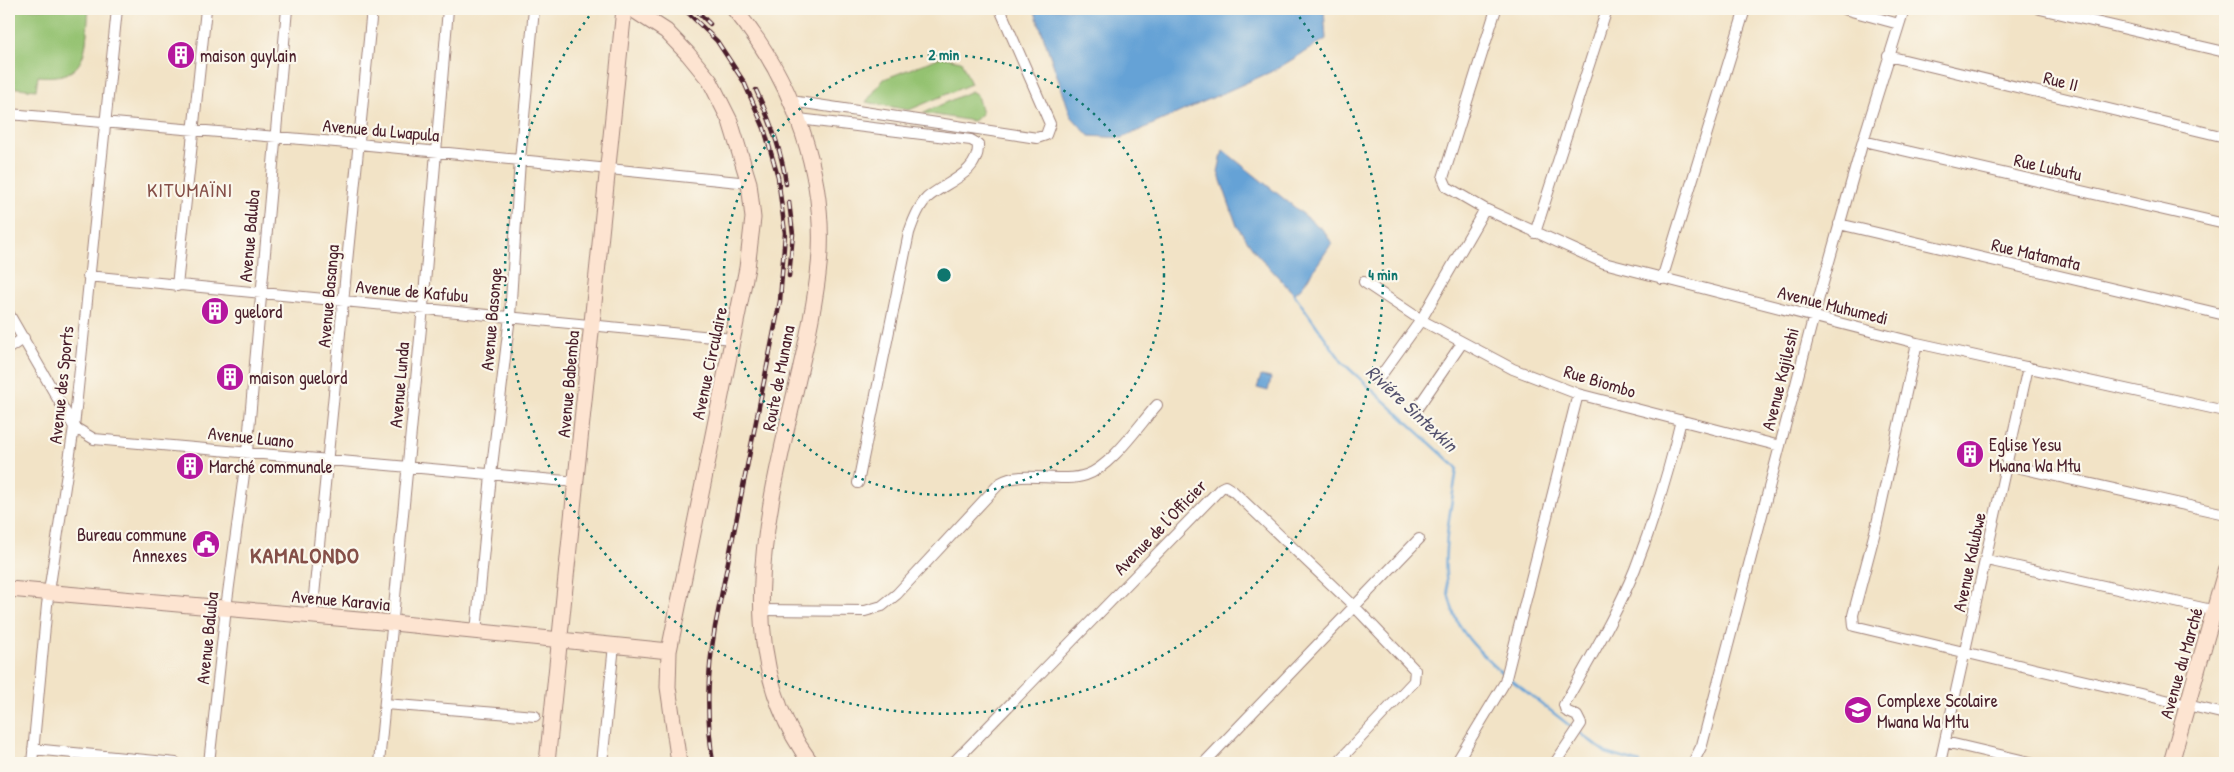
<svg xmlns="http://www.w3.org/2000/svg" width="2234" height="772" font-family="'Patrick Hand',sans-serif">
<rect width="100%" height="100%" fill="#fbf7ec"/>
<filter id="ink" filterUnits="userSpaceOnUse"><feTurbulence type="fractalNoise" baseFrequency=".02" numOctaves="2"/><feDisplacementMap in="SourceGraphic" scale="10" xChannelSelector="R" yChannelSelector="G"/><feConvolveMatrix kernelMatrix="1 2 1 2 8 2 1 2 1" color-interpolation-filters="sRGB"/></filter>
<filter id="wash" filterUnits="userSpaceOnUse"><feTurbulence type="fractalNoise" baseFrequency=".0096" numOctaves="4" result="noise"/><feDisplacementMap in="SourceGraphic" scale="20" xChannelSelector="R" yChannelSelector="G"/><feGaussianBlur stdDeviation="1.12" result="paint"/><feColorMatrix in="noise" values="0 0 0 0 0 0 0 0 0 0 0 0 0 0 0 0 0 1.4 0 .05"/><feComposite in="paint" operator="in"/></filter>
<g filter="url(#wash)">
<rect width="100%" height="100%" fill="#f2e3c6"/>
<!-- green -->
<path fill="#94c271" stroke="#6f704e" d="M9,9H89C85,49 90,81 38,76L36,90L9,87Z
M941,57L961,61L971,84L909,110L866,102L884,79Z
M971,91L977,95L982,114L973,121L923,113Z"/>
<!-- water -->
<path fill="#65a2d6" stroke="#586080" d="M1034,9H1324L1326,39L1275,70L1122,138L1089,136L1071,116Z
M1223,150L1323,230L1332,243L1302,287L1294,294L1256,253L1237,226L1218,172Z
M1261,376L1271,378L1268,391L1257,388Z"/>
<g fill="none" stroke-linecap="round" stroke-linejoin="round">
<!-- stream -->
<path stroke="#65a2d6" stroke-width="2.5" d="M1294,294L1343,363L1457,468C1449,523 1431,591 1468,638C1478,651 1492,663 1503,674
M1510,679L1574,729
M1579,732L1606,753L1640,763"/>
</g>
</g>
<g filter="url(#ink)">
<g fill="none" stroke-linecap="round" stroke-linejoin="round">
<defs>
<path id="street" d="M1496,9L1443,178L1447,187L1485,209L1604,263L1917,343L2225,411
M1844,9L1899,24
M2040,9L2225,52
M1888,56L2225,137
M791,101L1037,138L1046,135L1050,124L1000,9
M9,114L359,144L749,183
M799,119L971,140L978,144C980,174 945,182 927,198C918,207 913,221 909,233L858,483
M1863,141L2225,224
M1485,209L1421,320L1513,369L1578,394L1780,446
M1839,224L2225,315
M1535,233L1607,9
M88,276L733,339
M1662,279L1745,9
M1364,282L1421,320L1377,381
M177,286L206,9
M9,314L74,427L94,439L577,482
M1917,343L1876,528L1853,615L1854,626L2225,714
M9,348L24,338
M1416,410L1462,343
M2007,465L2225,514
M1987,560L2225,613
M761,610L865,611L882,606L897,594L1000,483C1022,469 1061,484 1086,475C1111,467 1139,425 1157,405
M312,616L372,9
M476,632L491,475L510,316L520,160L534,9
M385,704L535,716
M1945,742L2034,763
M33,749L176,763
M32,763L47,605L74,427L117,9
M209,763L226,608L247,452L287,9
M379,763L423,307L448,9
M602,763L614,645
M953,763L1221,488L1225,486L1233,491L1355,607L1415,670L1414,681L1337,763
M1204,763L1419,539
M1456,763L1505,682L1578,394
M1555,763L1581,724L1577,716L1566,711L1564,705C1589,660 1616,616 1635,569C1654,520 1669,471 1681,420
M1693,763L1702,745L1814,315L1863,141L1904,9
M1940,763L2028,367"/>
<path id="secondary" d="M632,9L666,31L688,54L710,81L730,121L749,183L753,218L747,268L669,651L668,687L679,763
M734,9C794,80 830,181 818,275C799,429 705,623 811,763
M9,589L393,623L669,651
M547,763L624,9
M2171,763L2225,572"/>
</defs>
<!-- street casing -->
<use href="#street" stroke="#9e8178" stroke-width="12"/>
<!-- secondary casing -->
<use href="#secondary" stroke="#9e8178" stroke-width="17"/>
<!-- street -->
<use href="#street" stroke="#fff" stroke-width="10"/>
<!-- secondary -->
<use href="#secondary" stroke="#fde4d1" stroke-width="15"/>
<defs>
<path id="rail" d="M684,9L717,41L744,82L764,128L778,177L785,233L780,301L715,627C707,676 706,714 713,763
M695,9L710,24
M756,90C770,120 782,151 786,184
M789,202L793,234L789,276"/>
</defs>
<!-- rail casing -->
<use href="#rail" stroke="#4a1f2b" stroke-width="4.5"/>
<!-- rail -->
<use href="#rail" stroke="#fbf7ec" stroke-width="2.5" stroke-dasharray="8" stroke-linecap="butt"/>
</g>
</g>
<!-- distance rings -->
<g fill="none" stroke="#0f766e" stroke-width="2.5" stroke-dasharray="2.5 5">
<circle cx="944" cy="275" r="220"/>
<path d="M1295 11A439 439 0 1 1 593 11"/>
</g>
<!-- icons -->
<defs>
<symbol id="building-disc" viewBox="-11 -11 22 22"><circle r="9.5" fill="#b5179e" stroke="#fbf7ec"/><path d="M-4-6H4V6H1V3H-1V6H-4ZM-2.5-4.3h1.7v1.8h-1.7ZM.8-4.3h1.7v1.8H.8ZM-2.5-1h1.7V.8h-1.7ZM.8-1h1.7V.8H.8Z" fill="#fff"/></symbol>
<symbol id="civic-disc" viewBox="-11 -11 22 22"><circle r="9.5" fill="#b5179e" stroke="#fbf7ec"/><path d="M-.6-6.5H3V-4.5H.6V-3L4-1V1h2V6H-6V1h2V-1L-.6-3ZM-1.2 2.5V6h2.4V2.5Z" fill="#fff"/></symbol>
<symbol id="school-disc" viewBox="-11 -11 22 22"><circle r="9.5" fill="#b5179e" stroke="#fbf7ec"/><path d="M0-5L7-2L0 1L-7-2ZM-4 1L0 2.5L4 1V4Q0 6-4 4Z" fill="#fff"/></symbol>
</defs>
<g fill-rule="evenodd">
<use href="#building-disc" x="165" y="39" width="32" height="32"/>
<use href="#building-disc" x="199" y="295" width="32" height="32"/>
<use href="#building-disc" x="214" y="361" width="32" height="32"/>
<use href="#building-disc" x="1954" y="438" width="32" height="32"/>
<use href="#building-disc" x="174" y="450" width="32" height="32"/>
<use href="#civic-disc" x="190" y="528" width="32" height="32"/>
<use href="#school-disc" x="1842" y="694" width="32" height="32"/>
</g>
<g text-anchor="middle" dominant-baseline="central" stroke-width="4.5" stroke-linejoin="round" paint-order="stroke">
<!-- poi labels -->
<g font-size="18" fill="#4a1f2b" stroke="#fbf7ec" text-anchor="start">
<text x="200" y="55">maison guylain</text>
<text x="234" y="311">guelord</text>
<text x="249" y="377">maison guelord</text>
<text x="1989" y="444">Eglise Yesu<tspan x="1989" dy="21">Mwana Wa Mtu</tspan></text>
<text x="209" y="466">Marché communale</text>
<text x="187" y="534" text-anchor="end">Bureau commune<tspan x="187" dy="21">Annexes</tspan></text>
<text x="1877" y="700">Complexe Scolaire<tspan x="1877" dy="21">Mwana Wa Mtu</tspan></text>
</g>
<!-- street labels -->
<g font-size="18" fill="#4a1f2b" stroke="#fbf7ec">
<text transform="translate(2061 81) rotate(14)">Rue II</text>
<text transform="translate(381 130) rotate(5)">Avenue du Lwapula</text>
<text transform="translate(2048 167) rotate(13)">Rue Lubutu</text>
<text transform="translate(249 236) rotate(-85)">Avenue Baluba</text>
<text transform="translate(2036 254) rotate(13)">Rue Matamata</text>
<text transform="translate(412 291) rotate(5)">Avenue de Kafubu</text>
<text transform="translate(328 296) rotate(-85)">Avenue Basanga</text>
<text transform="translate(1833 305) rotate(14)">Avenue Muhumedi</text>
<text transform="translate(491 319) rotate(-85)">Avenue Basonge</text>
<text transform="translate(709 363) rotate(-78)">Avenue Circulaire</text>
<text transform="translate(778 378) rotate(-79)">Route de Munana</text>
<text transform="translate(1780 379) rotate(-76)">Avenue Kajileshi</text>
<text transform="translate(1600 381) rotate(17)">Rue Biombo</text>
<text transform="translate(568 384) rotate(-85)">Avenue Babemba</text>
<text transform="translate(61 385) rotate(-84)">Avenue des Sports</text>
<text transform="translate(399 385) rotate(-85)">Avenue Lunda</text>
<text transform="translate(251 437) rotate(6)">Avenue Luano</text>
<text transform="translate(1160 527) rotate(-46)">Avenue de l'Officier</text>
<text transform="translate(1969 562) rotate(-78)">Avenue Kalubwe</text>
<text transform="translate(341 600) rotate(5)">Avenue Karavia</text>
<text transform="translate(207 638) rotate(-84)">Avenue Baluba</text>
<text transform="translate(2181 663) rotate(-74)">Avenue du Marché</text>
</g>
<!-- water labels -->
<g font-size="19" font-style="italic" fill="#55536f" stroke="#fbf7ec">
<text transform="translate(1412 408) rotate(43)">Riviére Sintexkin</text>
</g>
<!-- quarter labels -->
<g font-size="20" letter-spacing="1" fill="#854f48" stroke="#fbf7ec">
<text x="190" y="189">KITUMAÏNI</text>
</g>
<!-- district labels -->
<g font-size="22" font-weight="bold" letter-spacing="1" fill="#854f48" stroke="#fbf7ec">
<text x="305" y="555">KAMALONDO</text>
</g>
</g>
<circle cx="944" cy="275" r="8" fill="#0f766e" stroke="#fbf7ec" stroke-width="2.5"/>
<g font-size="15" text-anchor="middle" font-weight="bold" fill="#0f766e" stroke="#fbf7ec" stroke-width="4.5" stroke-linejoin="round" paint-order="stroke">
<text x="944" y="60">2 min</text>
<text x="1383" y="280">4 min</text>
</g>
<!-- margin -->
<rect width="2234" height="772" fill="none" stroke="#fbf7ec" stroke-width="30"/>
</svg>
